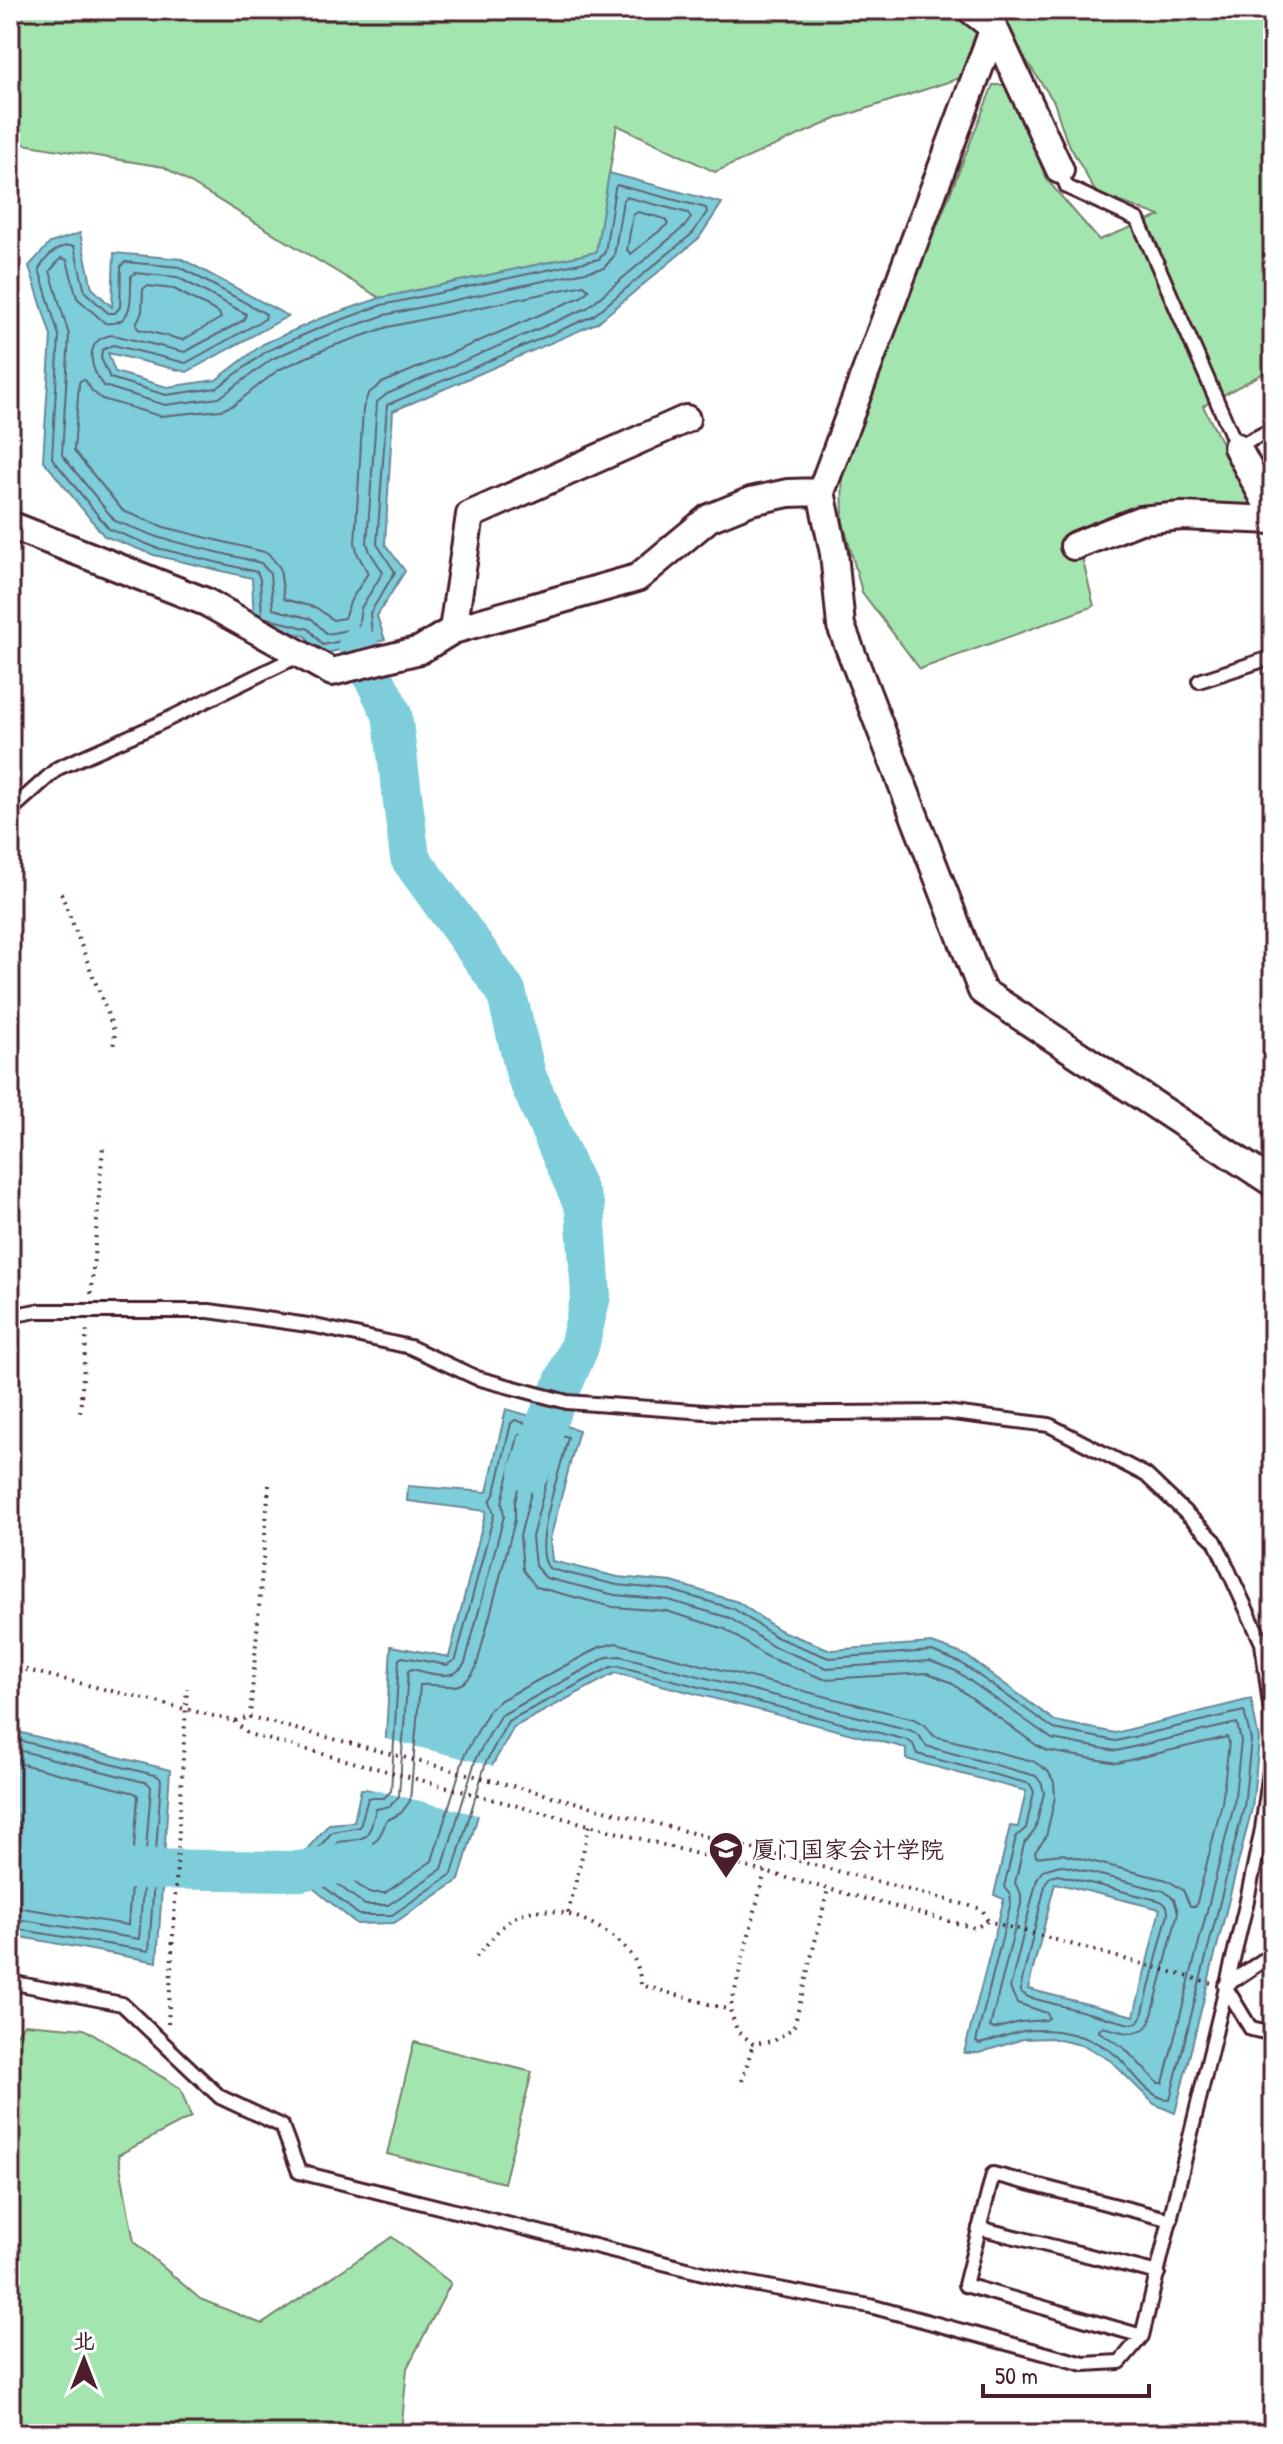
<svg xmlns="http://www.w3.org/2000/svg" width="1283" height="2444" font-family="'Patrick Hand','LXGW WenKai TC',sans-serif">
<rect width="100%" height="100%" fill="#fff"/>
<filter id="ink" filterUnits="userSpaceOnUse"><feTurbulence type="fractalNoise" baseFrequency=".0125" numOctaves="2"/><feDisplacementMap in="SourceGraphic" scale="16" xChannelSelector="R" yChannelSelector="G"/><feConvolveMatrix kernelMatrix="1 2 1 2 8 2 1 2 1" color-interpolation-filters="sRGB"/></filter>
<g filter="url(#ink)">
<!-- green -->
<path fill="#a3e5af" stroke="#76826d" stroke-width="2" d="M10,10H1273V368L1203,406L1252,503L1081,553L1094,606L920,669L862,592L843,522L842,467L993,85H1008L1047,180L1099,240L1160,216L1096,193L1066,139L1054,102L1024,57L838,118L715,172L617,125L597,252L380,298L164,167L10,142Z
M24,2024L84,2029L180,2088L191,2117L118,2155L134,2242L200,2299L262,2324L392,2237L451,2283L407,2368L401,2434H10V2043Z
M414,2042L532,2072L504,2183L387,2154Z"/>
<!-- water -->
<path fill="#7ecddb" stroke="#698795" stroke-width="2" fill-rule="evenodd" d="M609,173L722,203L699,238L597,323L393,411L385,544L405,571L377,616L385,640L317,655L306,636L254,623L252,578L154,555L104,536L43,460L51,336L29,266L50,243L80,233L92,288L112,307L114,253L182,259L288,316L187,372L108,353L115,372L167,387L216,380L263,344L319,319L380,298L596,252Z
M506,1409L579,1430L550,1539L552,1561L618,1577L672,1582L738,1602L779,1630L831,1650L932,1643L965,1655L1055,1721L1115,1733L1251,1699L1259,1740L1252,1808L1175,2113L1154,2104L1111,2061L1085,2046L1051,2038L1023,2039L979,2053H964L1004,1899L994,1895L1010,1826L1018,1827L1026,1791L906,1759V1748L615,1673L514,1727L493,1764L459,1880L394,1923L357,1924L314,1889L301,1856L329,1824L354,1822L361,1789L383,1790L391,1646L449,1657L486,1511L407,1501L408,1486L487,1492ZM1055,1883L1160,1909L1134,2016L1028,1989Z
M10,1730L170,1770L157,1962L10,1935Z"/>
<!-- pier -->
<path fill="#fff" d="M382,1738L497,1767L482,1816L358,1786H379Z"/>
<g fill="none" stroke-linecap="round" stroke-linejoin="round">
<!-- shore -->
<path stroke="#5f6571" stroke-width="2" d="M626,197L688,213L691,218L685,226L587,308L387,394L377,402L367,543L370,552L383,572L361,608L358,628L327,634L312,619L273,609L270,574L261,563L160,538L115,521L62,455L69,335L50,271L61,258L67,260L77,298L105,323C134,327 131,297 131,276L135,273L177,277L246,314L244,320L185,352L113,335C83,338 89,370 104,386L165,405L219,398L272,359L325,336L385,315L604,268L614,256L623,200Z
M638,212L665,219L668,224L631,254L627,250L633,215Z
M584,285L589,290L581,297L382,383L368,394L363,409L355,543L358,555L368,573L351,600L344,618L333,620L317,608L284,599L280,568L268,553L164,527L123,511L74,451L79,383L81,380H85L92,391L102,399L160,416L221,410L234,405L278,370L330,347L388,327Z
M147,286L174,289L219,313L221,318L183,340L138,329L136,324L142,312L143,289Z
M262,616L260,579L257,572L157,548L109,529L52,458L59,336L39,269C47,256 58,244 74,246L85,292L108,313H115L120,307L121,266L125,262L180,267L266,314L265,319L186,363L113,345L102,350L101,358L110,378L166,395L217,388L267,351L322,327L382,305L599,259L605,252L615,188L617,185L706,208L707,212L693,233L593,316L387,405L377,544L395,572L370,613L372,634L323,645L309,629L266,618
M515,1420L568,1437C563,1464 529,1551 550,1569L617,1585L670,1590L734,1609L776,1637L829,1658L932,1651L961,1663L1054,1729L1116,1741L1244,1711L1251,1740L1244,1807L1170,2099C1149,2100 1132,2070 1118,2057C1094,2035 1054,2027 1023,2031C1009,2034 994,2040 980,2044L976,2042L1011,1902L1010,1895L1004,1887L1016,1837L1026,1828L1034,1792L1030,1784L917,1754L913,1744L907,1740L618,1666L611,1667L508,1721L486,1762L452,1874L392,1915H359L321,1884L312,1856L332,1832L360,1827L368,1798H384L391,1791L399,1659L403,1657L447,1665L456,1659L494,1514L490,1501L495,1493L511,1423Z
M522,1433L554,1442L556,1445L532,1537L535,1566L546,1578L615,1595L668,1600L730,1618L772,1646L827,1668L930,1661L956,1671L1052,1739L1116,1751L1237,1723L1241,1741L1234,1805L1163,2083H1158L1124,2048L1098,2031L1103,2027C1120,2031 1137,2040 1150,2023L1178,1912L1174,1899L1164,1891L1060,1865L1043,1870L1037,1879L1010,1988L1017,2003L1047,2013L1049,2018L1046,2020L1020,2022L994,2029L990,2027L1021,1904V1894L1015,1883L1024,1844L1035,1830L1044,1793L1042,1784L1036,1776L926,1746L919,1735L910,1730L620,1656L607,1657L500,1716L476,1758L442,1869L388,1905H365L329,1878L323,1860L338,1842L357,1840L366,1836L371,1827L376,1809L390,1806L399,1796L408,1671L412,1669C431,1673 453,1683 465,1663L504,1516L502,1502L518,1436Z
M531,1448L540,1451L541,1454L520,1536L523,1570L536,1587L613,1607L666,1611L725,1629L767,1657L824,1679L928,1673L950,1682L1036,1745L1048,1751L1117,1763L1227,1737L1229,1742L1222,1803L1196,1906H1190L1183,1890L1167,1880L1062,1854L1036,1857L1035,1852L1046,1837L1055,1797L1054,1782L1048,1771L1033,1761L934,1736L925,1725L914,1719L616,1643L600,1647L501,1700L490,1709L465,1754L432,1861L385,1893H369L339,1871L336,1862L344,1853C367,1851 379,1844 386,1821L401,1813L410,1801L420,1685C444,1682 460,1697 476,1668L515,1520V1502L527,1451Z
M10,1738L158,1776L161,1780L149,1951L10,1928
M10,1748L148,1783L151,1787L139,1939L10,1918
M10,1761L135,1793L138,1796L128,1925L10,1906
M1058,1875L1161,1901L1167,1906L1168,1913L1142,2016L1137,2023L1130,2024L1028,1997L1021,1992V1985L1046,1882L1050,1877Z"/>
<!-- river -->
<path stroke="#7ecddb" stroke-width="40" d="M358,646L392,714L410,858L506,991L526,1075L585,1208L591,1296L579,1347L547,1421L529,1472
M10,1852L123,1869L300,1871L361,1860"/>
<defs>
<path id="lane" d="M1060,170L1067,187L1138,220L1237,447L1273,429
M1199,681L1273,657
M10,811L58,768L154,726L300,655
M10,1316L36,1311H209L315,1326L410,1347L477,1378L567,1402L733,1414L945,1412L1049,1425L1146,1475L1215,1541L1262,1643L1273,1728
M1273,1958L1268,1957L1225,1986L1251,2029L1273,2034
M10,1982L122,2004L220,2097L282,2126L299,2172L731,2280L870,2306L1084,2364L1120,2362L1142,2336L1246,1905L1262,1829L1273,1749
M979,2228L1158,2273
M1142,2336L965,2285L993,2174L1171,2220"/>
<path id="street" d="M971,10L994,28L1060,170
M1237,447L1273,515
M821,492L994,28
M10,525L206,602L332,672L420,650L453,630L637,578L709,518L751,501L788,493L821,492L834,553L841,626L982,991L1273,1183
M1074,546L1140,520L1182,516L1273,520
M453,630L470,515L686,419"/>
</defs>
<!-- lane casing -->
<use href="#lane" stroke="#4a1f2b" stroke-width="18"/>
<!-- street casing -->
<use href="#street" stroke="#4a1f2b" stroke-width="32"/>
<!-- path -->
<path stroke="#4a1f2b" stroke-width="4" stroke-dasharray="2 6" stroke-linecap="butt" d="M61,893L115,1033L113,1048
M10,1019L12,1016
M10,1110L15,1111
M91,1294L103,1146
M80,1412L87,1330
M269,1485L250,1717L982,1909L988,1921
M10,1666L234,1721L250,1717
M234,1721L248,1734L975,1928L988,1921L1211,1983
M765,1871L730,2010L737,2030L753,2044L774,2041L794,2027L828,1889
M568,1913L590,1824
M476,1957C488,1944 499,1926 515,1917C549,1897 611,1926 632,1956C638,1964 640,1975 641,1985L730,2010
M168,2024L187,1688
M742,2081L753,2044"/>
<!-- lane -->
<use href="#lane" stroke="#fff" stroke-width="12"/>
<!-- street -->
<use href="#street" stroke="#fff" stroke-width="26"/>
</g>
</g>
<!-- icons -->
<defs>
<symbol id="university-pin" viewBox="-11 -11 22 30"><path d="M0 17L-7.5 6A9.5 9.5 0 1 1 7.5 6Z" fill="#4a1f2b" stroke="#fff"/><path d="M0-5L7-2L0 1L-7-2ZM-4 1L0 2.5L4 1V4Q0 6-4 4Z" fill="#fff"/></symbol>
</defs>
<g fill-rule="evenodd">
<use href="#university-pin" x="706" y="1829" width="40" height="54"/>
</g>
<g text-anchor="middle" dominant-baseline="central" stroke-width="6" stroke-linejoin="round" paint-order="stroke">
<!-- poi labels -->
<g font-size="24" fill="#4a1f2b" stroke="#fff" text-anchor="start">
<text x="752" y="1849">厦门国家会计学院</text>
</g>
</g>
<!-- margin -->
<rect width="1283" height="2444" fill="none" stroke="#fff" stroke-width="40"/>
<rect x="20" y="20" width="1243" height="2404" fill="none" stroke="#4a1f2b" stroke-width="3" filter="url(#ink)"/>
<!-- north arrow -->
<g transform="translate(84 2360)" stroke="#ffffff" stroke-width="6" paint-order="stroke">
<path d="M0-6L14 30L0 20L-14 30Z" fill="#4a1f2b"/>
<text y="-12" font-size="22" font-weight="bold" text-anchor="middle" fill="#4a1f2b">北</text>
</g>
<!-- scale -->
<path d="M983 2384v12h166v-12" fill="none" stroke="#4a1f2b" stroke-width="4"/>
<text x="995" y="2384" font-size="24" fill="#4a1f2b" stroke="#ffffff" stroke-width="6" paint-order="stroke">50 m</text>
</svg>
